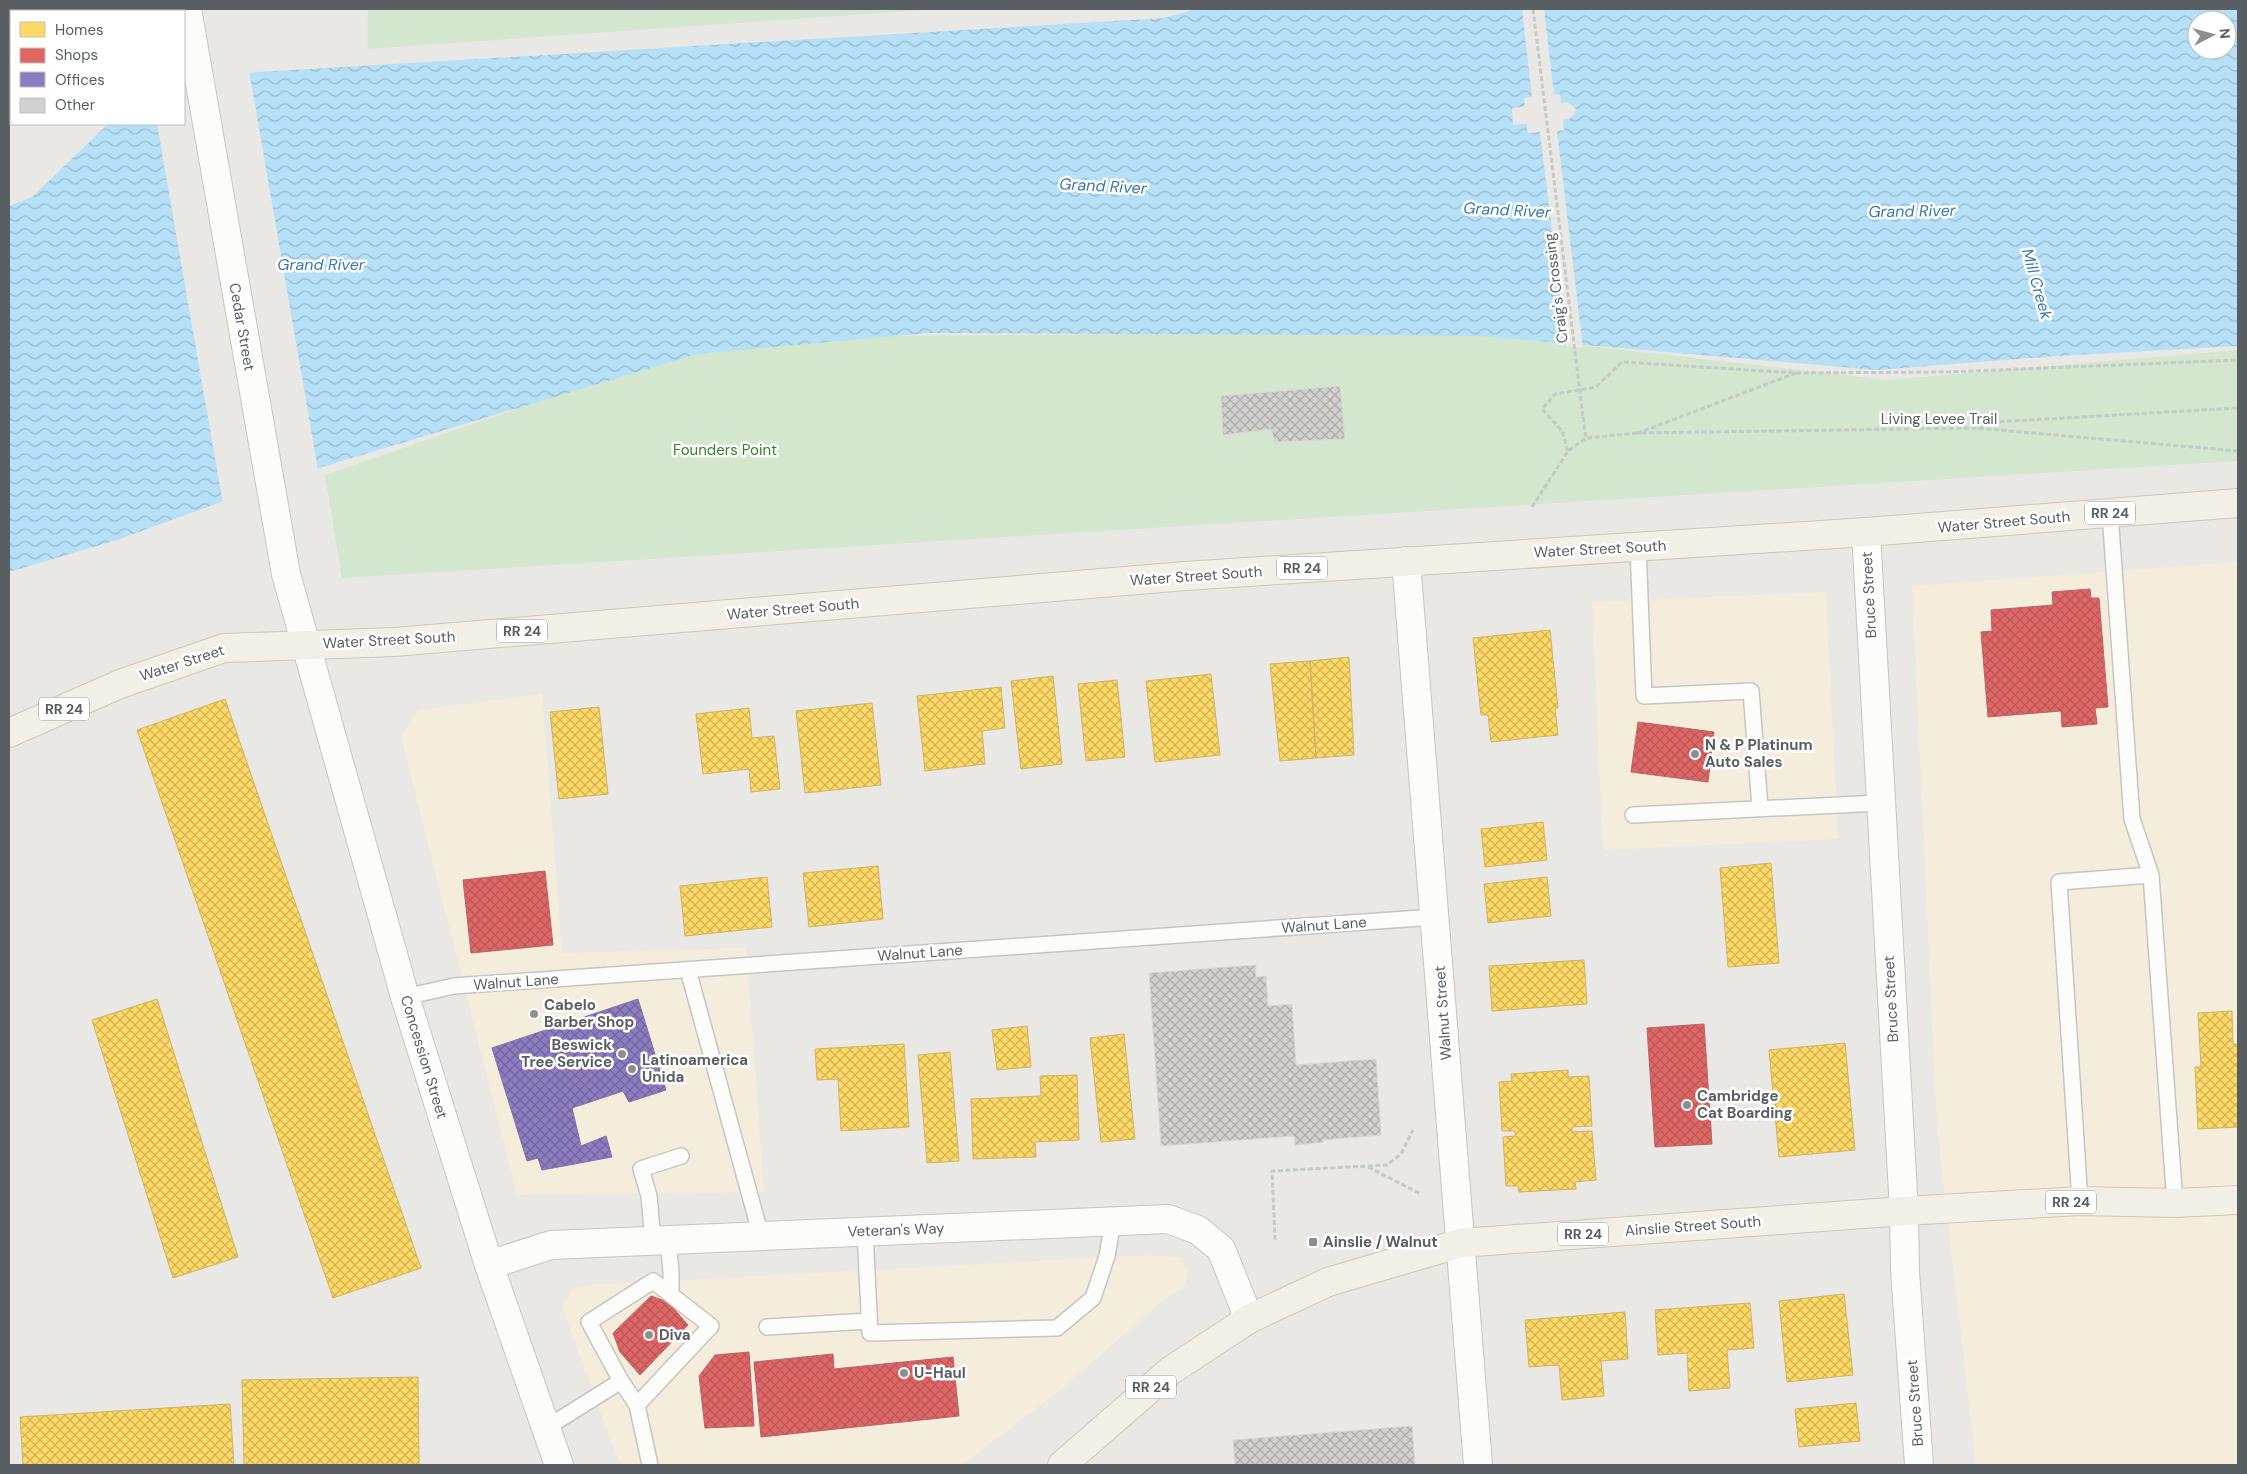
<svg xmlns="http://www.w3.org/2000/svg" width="2247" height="1474" font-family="'DM Sans',sans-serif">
<defs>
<pattern id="water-waves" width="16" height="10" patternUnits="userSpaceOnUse" patternTransform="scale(1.25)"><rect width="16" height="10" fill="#b6e0f7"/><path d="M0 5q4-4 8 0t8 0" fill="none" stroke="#97b9cb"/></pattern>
<pattern id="homes-cross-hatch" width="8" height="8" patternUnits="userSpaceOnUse" patternTransform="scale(1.25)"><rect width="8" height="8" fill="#ffd966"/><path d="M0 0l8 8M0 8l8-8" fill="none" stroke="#d1b357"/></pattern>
<pattern id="shops-cross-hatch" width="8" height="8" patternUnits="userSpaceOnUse" patternTransform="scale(1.25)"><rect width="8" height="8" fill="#e06666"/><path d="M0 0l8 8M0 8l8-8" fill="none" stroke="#b95757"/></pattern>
<pattern id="offices-cross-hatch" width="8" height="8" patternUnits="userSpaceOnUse" patternTransform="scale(1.25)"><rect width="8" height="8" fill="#8e7cc3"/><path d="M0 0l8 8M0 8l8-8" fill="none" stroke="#71649a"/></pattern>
<pattern id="building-cross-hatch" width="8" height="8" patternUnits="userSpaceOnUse" patternTransform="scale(1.25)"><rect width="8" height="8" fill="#d2d0ce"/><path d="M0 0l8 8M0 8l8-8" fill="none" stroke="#adacab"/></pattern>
</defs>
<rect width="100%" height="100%" fill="#eae8e4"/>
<!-- commercial -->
<path fill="#f5eddb" d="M2238,562V1465H1976L1937,1126L1912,586Z
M1826,592L1838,839L1603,850L1592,602Z
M542,694L562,953L746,948L764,1192L517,1195L401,737L418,710Z
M1148,1255L1182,1258L1188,1275L1183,1288L1162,1301L1059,1391L962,1465H622L617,1457L562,1307L573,1288L591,1285Z"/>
<!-- park -->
<path fill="#d3e6ce" d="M368,9H937L367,49Z
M1456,331L1887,380L2238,350V461L342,578L325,475L696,347L893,336Z"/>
<!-- water -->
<path fill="url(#water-waves)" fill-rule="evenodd" d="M1197,9H2238V346L2058,356L1877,370L1480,336L929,333L697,354L292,476L117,540L9,572V206L32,197L108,124H184L209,75L1164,18ZM2197,20H2227V50H2197ZM1568,102L1577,110L1569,119L1513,125L1512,108Z"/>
<!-- pier -->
<path fill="#eae8e4" d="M1522,9H1544L1554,95L1560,94L1561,106L1525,109L1524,98L1532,97Z
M249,70L318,470L223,504L157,124H184V79L209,73Z
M1563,117L1564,130L1557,131L1583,348L1566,346L1540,132L1528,133L1526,121Z"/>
<!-- homes -->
<path fill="url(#homes-cross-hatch)" stroke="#cdb465" d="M1550,630L1558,708H1555L1558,735L1491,742L1488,715H1481L1473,638Z
M1349,657L1354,755L1316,758L1310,661Z
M1310,661L1316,758L1280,761L1270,664Z
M1211,674L1220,755L1155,762L1146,681Z
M1053,676L1062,764L1021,769L1011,681Z
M1117,680L1125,757L1086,761L1078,684Z
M1001,687L1005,728L982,731L985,764L925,771L917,696Z
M225,699L421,1268L333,1298L137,730Z
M872,703L881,785L805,793L796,711Z
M599,707L608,794L559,799L550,712Z
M749,708L752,738L774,736L780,789L751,792L749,769L703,774L696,714Z
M1543,822L1547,860L1485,867L1481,829Z
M1771,863L1779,963L1728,967L1720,868Z
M878,866L883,919L809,927L803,873Z
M767,877L772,927L685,936L680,886Z
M1547,877L1551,916L1488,923L1484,884Z
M1584,960L1587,1004L1492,1011L1489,966Z
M157,999L238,1257L173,1278L92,1020Z
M2232,1011L2233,1044H2238V1127L2198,1129L2195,1067H2201L2198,1013Z
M1027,1026L1031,1067L997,1070L992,1030Z
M1124,1034L1135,1139L1101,1142L1090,1038Z
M1845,1043L1855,1150L1779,1157L1769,1050Z
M904,1044L909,1127L841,1131L838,1079L817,1080L815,1049Z
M950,1052L959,1161L927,1163L918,1055Z
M1568,1070V1077L1589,1076L1592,1126L1572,1127V1132L1592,1131L1596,1180L1575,1182L1576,1189L1519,1192L1518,1186H1506L1503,1137L1515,1136V1131H1502L1499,1082L1512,1081L1511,1074Z
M1077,1075L1079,1140L1035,1142L1036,1157L973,1159L971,1099L1041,1096L1040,1076Z
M1844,1294L1853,1375L1787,1382L1779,1301Z
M1750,1303L1754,1348L1727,1350L1730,1388L1689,1391L1687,1353L1658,1355L1655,1310Z
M1625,1312L1628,1359L1601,1361L1604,1396L1562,1400L1559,1365L1529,1367L1525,1320Z
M418,1377L419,1465H244L242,1380Z
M1856,1403L1860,1441L1799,1447L1795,1409Z
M230,1404L234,1465H23L20,1417Z"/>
<!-- shops -->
<path fill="url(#shops-cross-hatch)" stroke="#b86465" d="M2090,589L2091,598H2099L2108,707L2095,708L2097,724L2062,727L2061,711L1988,717L1981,632L1992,631L1991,610L2053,605L2052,592Z
M1638,722L1714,732L1708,782L1631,772Z
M545,871L553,945L471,953L463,880Z
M1704,1024L1712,1144L1655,1147L1647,1028Z
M651,1296L668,1302L688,1325L640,1375L620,1352L613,1333Z
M749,1352L754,1426L705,1428L699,1376L715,1355Z
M833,1354L834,1369L953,1357L959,1416L761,1437L754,1362Z"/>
<!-- offices -->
<path fill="url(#offices-cross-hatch)" stroke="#7e73a6" d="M638,999L666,1090L629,1102L623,1091L572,1108L581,1146L606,1136L612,1157L542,1170L538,1158L527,1161L492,1048Z"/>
<!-- building -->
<path fill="url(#building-cross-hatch)" stroke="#d9d7d3" d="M1340,386L1345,439L1275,442L1271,429L1223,435L1221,396Z
M1256,965V977L1266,976L1268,1006L1292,1004L1296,1065L1376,1059L1381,1135L1323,1140V1142L1295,1145L1294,1136L1161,1146L1149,973Z
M1412,1426L1415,1465H1235L1233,1440Z"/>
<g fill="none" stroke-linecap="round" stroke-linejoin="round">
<defs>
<path id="lane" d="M2110,513L2132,819L2151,875L2175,1203
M1638,547L1644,696L1751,691L1760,808
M1633,815L1880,803
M688,970L761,1236
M405,997L454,986L1435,917
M2080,1201L2059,882L2151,875
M865,1231L870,1333L1057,1328L1093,1298L1107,1256L1113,1221
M668,1240L671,1272V1295
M653,1241L649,1196L641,1169L681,1156
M767,1327L869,1321
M637,1405L650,1465
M546,1428L621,1381L589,1322L653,1281L711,1326L637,1405L621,1381"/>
<path id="street" d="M1866,532L1904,1211L1905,1271L1919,1465
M1406,561L1478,1465
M489,1265L551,1245L1168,1219L1198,1230L1221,1249L1249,1319"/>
<path id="secondary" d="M187,9L286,574L405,997L489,1265L559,1465"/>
<path id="primary" d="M9,733L120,684L224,648L394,642L1185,576L1866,532L2238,503
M1062,1465L1170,1371L1249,1319L1328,1282L1461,1243L1904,1211L2080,1201L2175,1203L2238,1200"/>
</defs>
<!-- lane casing -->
<use href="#lane" stroke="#c5c5c4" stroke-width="18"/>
<!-- street casing -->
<use href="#street" stroke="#c5c5c4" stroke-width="30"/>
<!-- secondary casing -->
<use href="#secondary" stroke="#c6c6c6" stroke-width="30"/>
<!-- primary casing -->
<use href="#primary" stroke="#d2c6b1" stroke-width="30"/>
<!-- path -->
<path stroke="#c4cac7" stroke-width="3" stroke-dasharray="5 2.5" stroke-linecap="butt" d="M79,11L83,9
M9,69L11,67
M1796,373L1638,433L1976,428L2238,451
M1583,417L1586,438
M1978,428L1995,422L2238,408
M1568,451L1562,431L1542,409L1555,394L1596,387L1622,362L1796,373L1948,372L2238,360
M1532,507L1568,451L1586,438L1638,433
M1368,1167L1419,1193
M1275,1240L1272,1171L1387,1165L1401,1154L1413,1130"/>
<!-- lane -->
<use href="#lane" stroke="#fcfcfb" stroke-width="15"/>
<!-- street -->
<use href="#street" stroke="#fcfcfb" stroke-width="28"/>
<!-- secondary -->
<use href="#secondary" stroke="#fcfcfb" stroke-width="28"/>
<!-- primary -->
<use href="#primary" stroke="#f2efe7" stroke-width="28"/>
<!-- path-bridge -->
<path stroke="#c4cac7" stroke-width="3" stroke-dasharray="5 2.5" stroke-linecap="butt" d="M1533,9L1583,417"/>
</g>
<!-- markers -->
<g fill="#8c8e90" stroke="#fff" stroke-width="2">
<circle cx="1695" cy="754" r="5"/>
<circle cx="534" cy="1014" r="5"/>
<circle cx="622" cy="1054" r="5"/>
<circle cx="632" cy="1069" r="5"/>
<circle cx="1687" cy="1105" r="5"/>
<rect x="1308" y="1237" width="10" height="10" rx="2.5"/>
<circle cx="649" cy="1335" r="5"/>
<circle cx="904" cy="1373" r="5"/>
</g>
<g text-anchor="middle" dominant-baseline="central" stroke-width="5" stroke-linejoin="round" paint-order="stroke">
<!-- shield labels -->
<g fill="#fff" stroke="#8b8e91" stroke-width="1">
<rect x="2085" y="501.5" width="50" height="23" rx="4"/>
<rect x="1277" y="556.5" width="50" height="23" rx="4"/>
<rect x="497" y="619.5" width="50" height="23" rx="4"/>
<rect x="39" y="697.5" width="50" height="23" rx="4"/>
<rect x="2046" y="1190.5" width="50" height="23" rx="4"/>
<rect x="1558" y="1222.5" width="50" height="23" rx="4"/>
<rect x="1126" y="1375.5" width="50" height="23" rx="4"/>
</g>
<g font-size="14" font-weight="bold" fill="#595e62">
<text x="2110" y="513">RR 24</text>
<text x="1302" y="568">RR 24</text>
<text x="522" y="631">RR 24</text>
<text x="64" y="709">RR 24</text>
<text x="2071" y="1202">RR 24</text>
<text x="1583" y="1234">RR 24</text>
<text x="1151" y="1387">RR 24</text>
</g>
<!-- street labels -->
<g font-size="15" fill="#595e62" stroke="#fff">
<text transform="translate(1556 288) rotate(-97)">Craig's Crossing</text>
<text transform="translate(242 327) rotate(80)">Cedar Street</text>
<text x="1939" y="419">Living Levee Trail</text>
<text transform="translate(2004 522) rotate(-5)">Water Street South</text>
<text transform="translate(1600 549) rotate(-3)">Water Street South</text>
<text transform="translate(1196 576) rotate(-4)">Water Street South</text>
<text transform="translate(1869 595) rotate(-93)">Bruce Street</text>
<text transform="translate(793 609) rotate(-5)">Water Street South</text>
<text transform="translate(389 640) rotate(-3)">Water Street South</text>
<text transform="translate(182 663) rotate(-18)">Water Street</text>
<text transform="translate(1324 925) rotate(-4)">Walnut Lane</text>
<text transform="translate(920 953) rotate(-4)">Walnut Lane</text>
<text transform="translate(516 982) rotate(-4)">Walnut Lane</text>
<text transform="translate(1891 999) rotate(-93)">Bruce Street</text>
<text transform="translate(1443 1013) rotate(-94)">Walnut Street</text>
<text transform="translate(424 1057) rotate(73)">Concession Street</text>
<text transform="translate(1693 1226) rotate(-4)">Ainslie Street South</text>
<text transform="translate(896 1230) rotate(-2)">Veteran's Way</text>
<text transform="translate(1915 1403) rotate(-94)">Bruce Street</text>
</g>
<!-- park labels -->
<g font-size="15" fill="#358132" stroke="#fff">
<text x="725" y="450">Founders Point</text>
</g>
<!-- poi labels -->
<g font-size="15" font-weight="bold" fill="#595e62" stroke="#fff" text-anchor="start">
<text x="1705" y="745">N &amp; P Platinum<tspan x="1705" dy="17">Auto Sales</tspan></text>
<text x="544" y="1005">Cabelo<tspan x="544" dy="17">Barber Shop</tspan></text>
<text x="612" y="1045" text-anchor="end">Beswick<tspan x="612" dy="17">Tree Service</tspan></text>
<text x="642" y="1060">Latinoamerica<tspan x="642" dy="17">Unida</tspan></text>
<text x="1697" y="1096">Cambridge<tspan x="1697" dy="17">Cat Boarding</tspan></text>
<text x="1323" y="1242">Ainslie / Walnut</text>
<text x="659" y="1335">Diva</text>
<text x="914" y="1373">U-Haul</text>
</g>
<!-- water labels -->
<g font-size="16" font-style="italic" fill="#3979a9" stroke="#fff">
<text transform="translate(1103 186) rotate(3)">Grand River</text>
<text transform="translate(1507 210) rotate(3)">Grand River</text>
<text transform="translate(1912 211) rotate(-1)">Grand River</text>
<text x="321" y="264">Grand River</text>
<text transform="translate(2037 284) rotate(74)">Mill Creek</text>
</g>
</g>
<!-- border -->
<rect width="2247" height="1474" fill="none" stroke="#595e62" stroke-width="20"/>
<!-- legend -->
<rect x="10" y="10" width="175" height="115" fill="#ffffff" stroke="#bdbfc0"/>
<rect x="20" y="22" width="25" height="15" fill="#ffd966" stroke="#bdbfc0"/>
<text x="55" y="35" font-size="15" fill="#595e62">Homes</text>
<rect x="20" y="48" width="25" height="15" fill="#e06666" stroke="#bdbfc0"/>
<text x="55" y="60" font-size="15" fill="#595e62">Shops</text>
<rect x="20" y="72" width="25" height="15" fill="#8e7cc3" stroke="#bdbfc0"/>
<text x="55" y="85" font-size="15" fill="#595e62">Offices</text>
<rect x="20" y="98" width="25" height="15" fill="#d2d0ce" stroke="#bdbfc0"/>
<text x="55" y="110" font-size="15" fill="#595e62">Other</text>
<!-- north arrow -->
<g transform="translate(2212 35) rotate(84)"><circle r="24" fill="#ffffff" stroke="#bdbfc0"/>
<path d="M0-4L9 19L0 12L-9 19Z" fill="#8c8e90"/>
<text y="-8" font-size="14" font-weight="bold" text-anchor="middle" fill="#595e62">N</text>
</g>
</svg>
